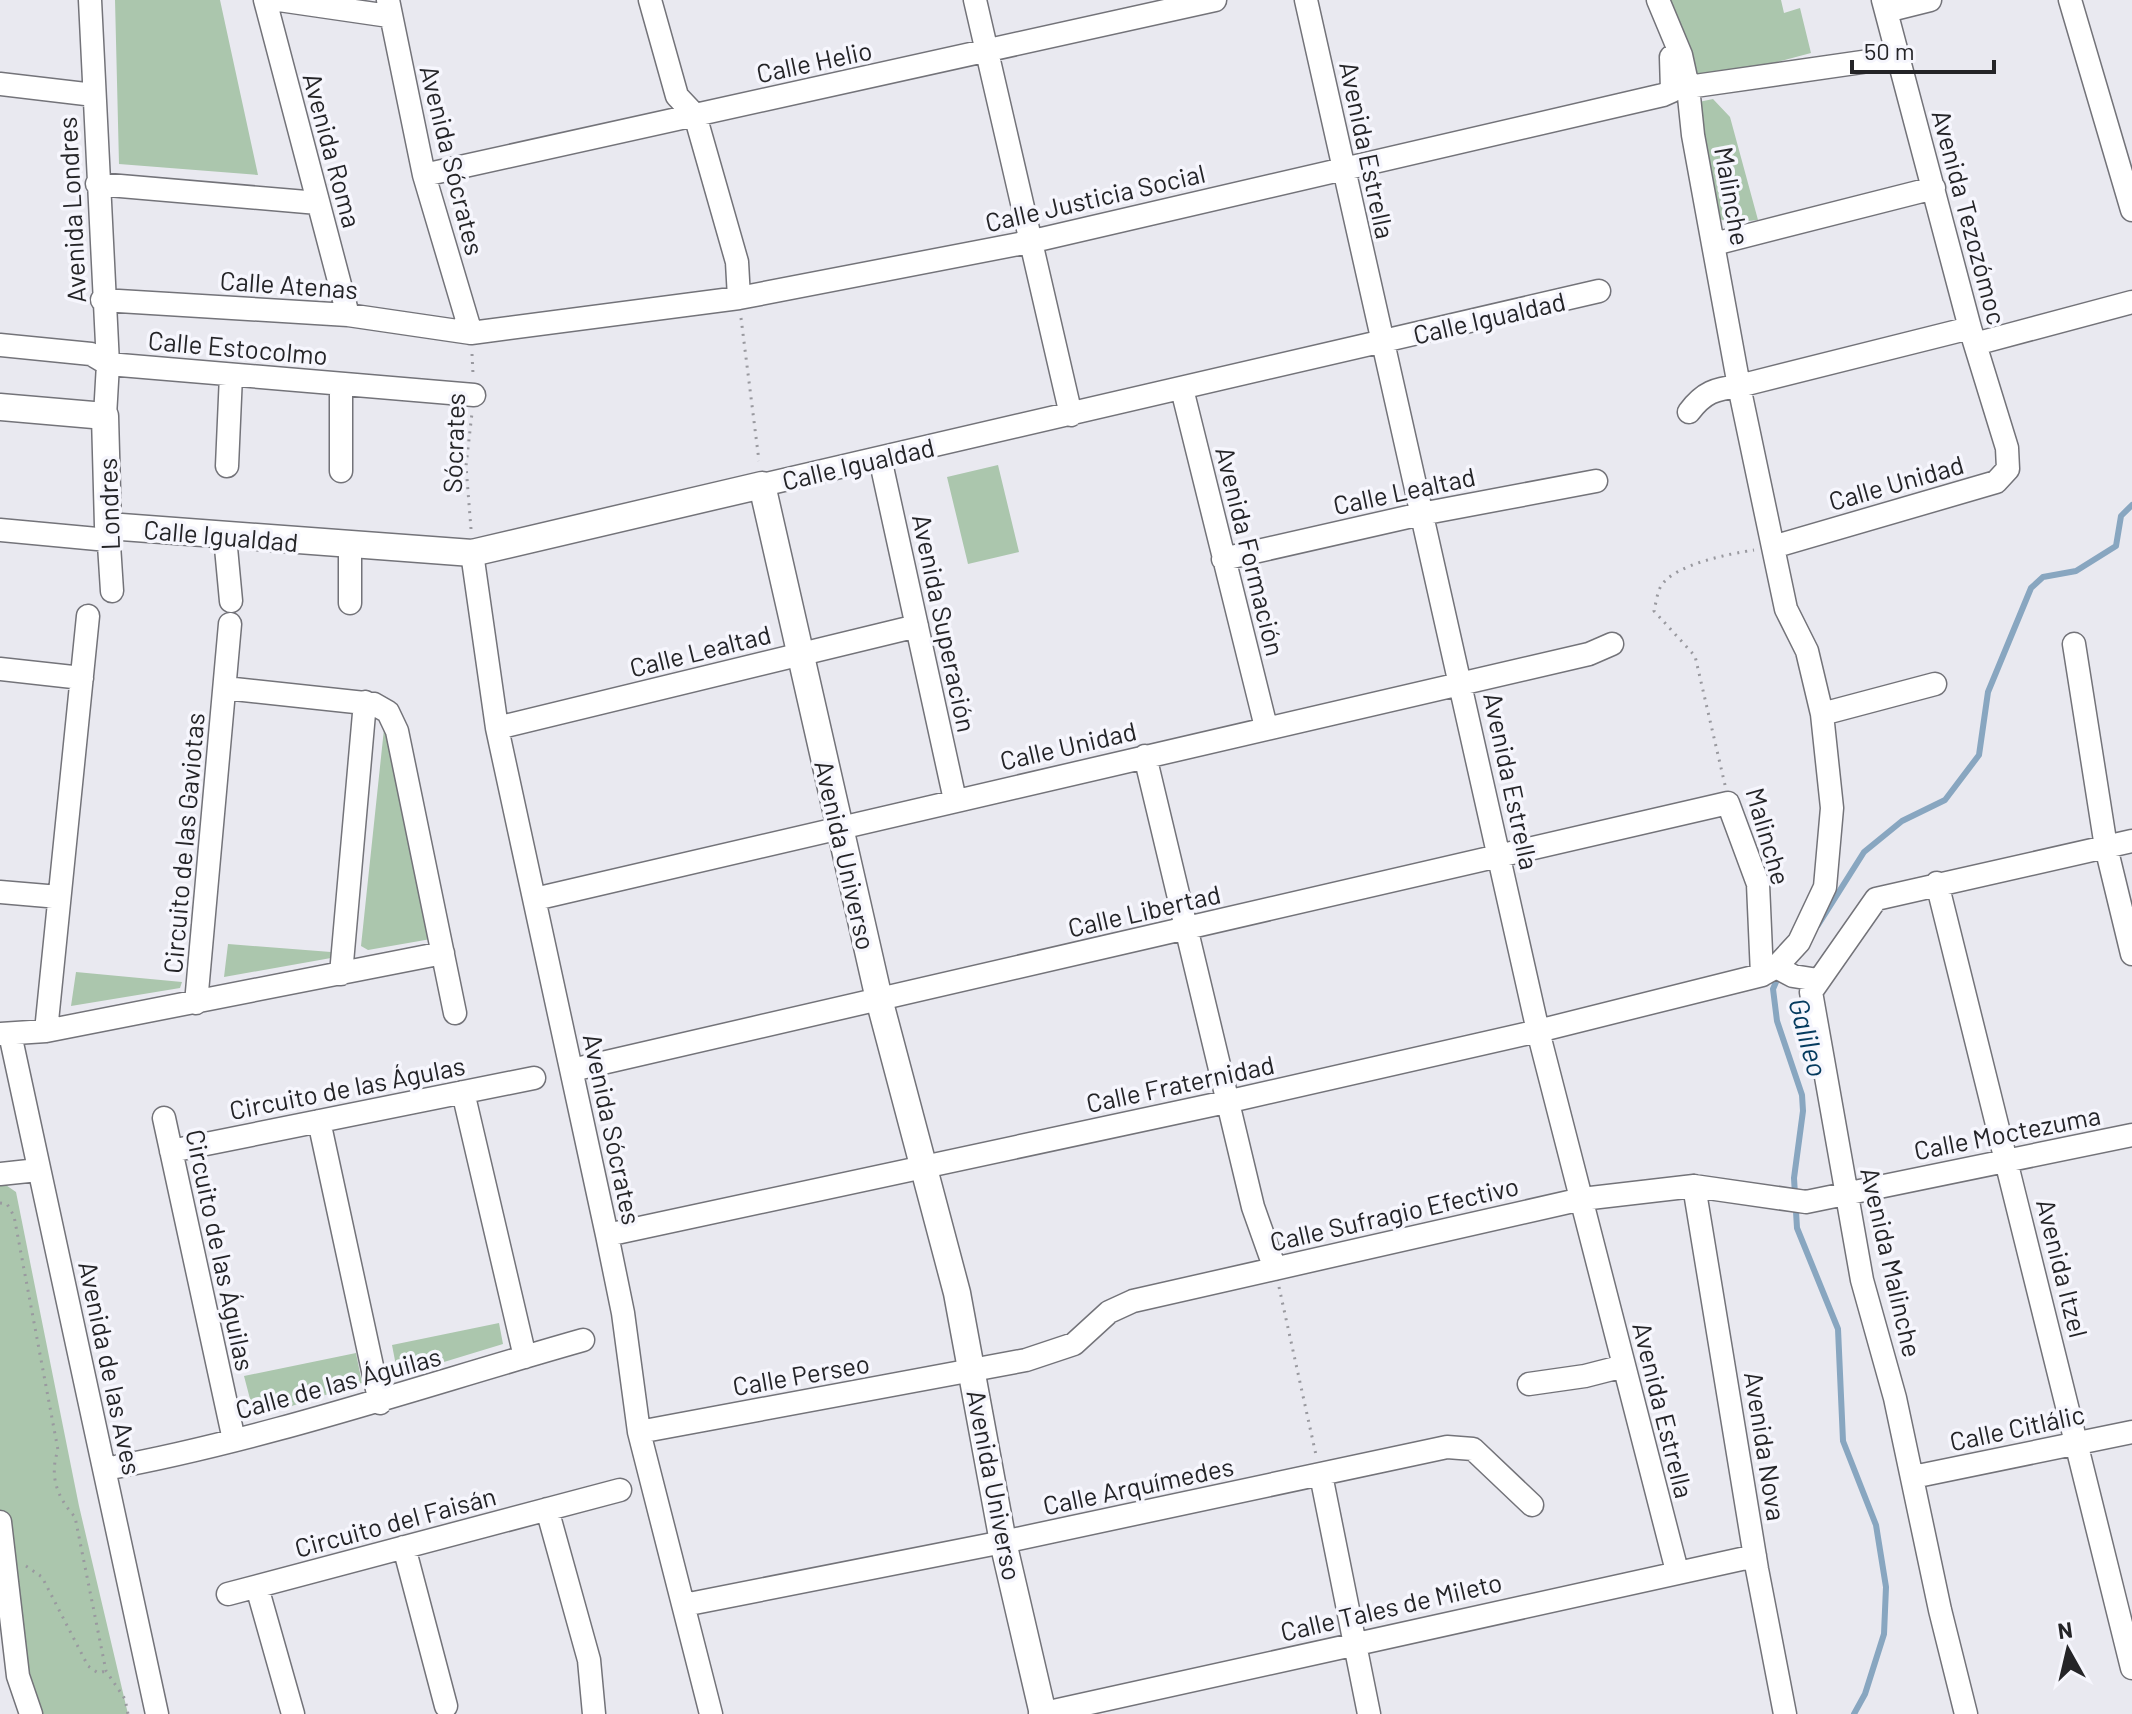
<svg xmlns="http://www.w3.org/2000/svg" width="2132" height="1714" font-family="Barlow,sans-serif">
<rect width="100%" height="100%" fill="#e9e9f0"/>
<!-- green -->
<path fill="#abc6ad" d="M115,0H220L258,175L119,164Z
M1669,0H1781L1784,13L1800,8L1811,53L1694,84Z
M1713,99L1730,117L1758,220L1730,223L1715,217L1694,103Z
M998,465L1019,552L968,564L947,477Z
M384,729L389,734L431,939L368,950L361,946Z
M228,944L331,952V958L224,977Z
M76,972L182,982L180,988L71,1006Z
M0,1181L16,1192L79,1506L128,1714H28L0,1560Z
M499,1323L503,1344L398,1376L392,1345Z
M356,1353L362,1383L255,1418L244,1376Z"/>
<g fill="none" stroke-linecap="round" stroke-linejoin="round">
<!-- stream -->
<path stroke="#88a6c0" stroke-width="6" d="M1818,925L1864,852L1902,821L1945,800L1979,755L1988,692L2031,588L2043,577L2076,571L2116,546L2121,516L2132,505
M1779,975L1773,989L1777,1021L1802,1095L1803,1111L1794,1178L1797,1228L1838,1329L1843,1441L1876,1525L1886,1587L1884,1634L1865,1694L1854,1714"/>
<defs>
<path id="minor" d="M90,0L108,364L105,416
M265,0L348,315
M279,0L389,16
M388,0L424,175L471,333
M650,0L677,96L695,115L737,262L739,298
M975,0L1071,415
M1306,0L1538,1031L1677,1571
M2070,0L2132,210
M1886,11L1930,0
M0,84L94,95
M1688,87L1897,57
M424,175L1215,0
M97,184L318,203
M1714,244L1934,188
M102,300L348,315L471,333L739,298L1029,242L1663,95L1672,91L1671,57
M1975,344L2132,302
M0,345L91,354L108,364L474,395
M341,384V471
M1182,389L1266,727
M1689,412C1704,392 1715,389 1739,386L1970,328
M880,458L955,800
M227,466L231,375
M762,485L1599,291
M108,529L112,591
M0,530L108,540
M225,537L231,601
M350,546V603
M1773,547L1996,482L2008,469L2007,448L1970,328L1883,0
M472,553L497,728L607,1235L623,1313L639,1432L711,1714
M1223,559L1421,514L1596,481
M2074,644L2106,847L2132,954
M0,669L82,678
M225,688L374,704L388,712L397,731L455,1013
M1822,714L1935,684
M497,728L917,626
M1145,756L1253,1207L1275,1269
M1937,883L2132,1668
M0,892L59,897
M535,899L1589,654L1612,644
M1776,967L1793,976L1818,980
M341,974L365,702
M196,1003L230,624
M46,1031L88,616
M0,1034L46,1031L443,953
M10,1034L157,1714
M572,1070L1728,803L1758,884L1762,975
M463,1092L525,1357
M164,1118L234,1440
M319,1121L380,1403
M171,1151L534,1078
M0,1174L38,1170
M1694,1186L1757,1569L1785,1714
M607,1235L1226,1102L1538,1031L1762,975L1776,967L1799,942L1825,887L1832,808L1822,714L1807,651L1786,609L1739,386L1693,135L1688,87L1681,55L1658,0
M1529,1384L1585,1376L1624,1366
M639,1432L1026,1360L1074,1344L1109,1312L1133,1301L1582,1199L1694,1186L1806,1202L2132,1135
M105,1469C268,1439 424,1385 583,1340
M1321,1475L1369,1714
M1913,1477L2132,1432
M547,1509L589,1660L594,1714
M0,1522L18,1676L31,1714
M404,1547L446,1706
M257,1587L293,1714
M228,1594L620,1490
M684,1605L1003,1542L1447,1447L1473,1449L1532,1505
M1040,1714L1755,1556
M1966,1714L1940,1610L1895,1398L1862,1280L1811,992L1876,899L2132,841"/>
<path id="tertiary" d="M0,407L105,416L108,526L472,553L762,485L879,999L957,1293L1003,1542L1043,1714"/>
</defs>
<!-- minor casing -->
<use href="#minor" stroke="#737379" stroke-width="25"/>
<!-- tertiary casing -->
<use href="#tertiary" stroke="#737379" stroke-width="29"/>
<!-- path -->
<path stroke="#99999f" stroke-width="3" stroke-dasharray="2 6" stroke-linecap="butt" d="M741,318L759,461
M472,354L473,374
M471,529L466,466L472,413
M1725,785L1695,656L1654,611C1656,603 1657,593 1661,586C1675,564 1729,554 1754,550
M0,1203L7,1204L14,1216L58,1450C49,1476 57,1497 75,1517L106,1671L125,1699L128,1714
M1279,1287L1316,1455
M26,1566L42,1577L88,1666L98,1673L106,1671"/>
<!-- minor -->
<use href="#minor" stroke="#fff" stroke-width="22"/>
<!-- tertiary -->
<use href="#tertiary" stroke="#fff" stroke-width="26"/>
</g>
<g text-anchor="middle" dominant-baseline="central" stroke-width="7" stroke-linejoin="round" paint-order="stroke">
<!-- street labels -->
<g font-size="26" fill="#242427" stroke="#f6f6fd">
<text transform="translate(814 61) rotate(-12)">Calle Helio</text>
<text transform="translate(333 150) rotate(75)">Avenida Roma</text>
<text transform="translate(1368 150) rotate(78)">Avenida Estrella</text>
<text transform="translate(453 160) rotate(76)">Avenida Sócrates</text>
<text transform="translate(1733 196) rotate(80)">Malinche</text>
<text transform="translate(1095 197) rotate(-13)">Calle Justicia Social</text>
<text transform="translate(71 210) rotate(-93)">Avenida Londres</text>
<text transform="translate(1970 217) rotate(75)">Avenida Tezozómoc</text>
<text transform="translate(289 284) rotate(4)">Calle Atenas</text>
<text transform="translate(1489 317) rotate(-13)">Calle Igualdad</text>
<text transform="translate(238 347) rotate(5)">Calle Estocolmo</text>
<text transform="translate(453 443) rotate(-88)">Sócrates</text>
<text transform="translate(858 463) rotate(-13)">Calle Igualdad</text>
<text transform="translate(1896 482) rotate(-16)">Calle Unidad</text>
<text transform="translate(1404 490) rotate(-12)">Calle Lealtad</text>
<text transform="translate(108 504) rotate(-92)">Londres</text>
<text transform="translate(221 535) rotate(5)">Calle Igualdad</text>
<text transform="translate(1251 551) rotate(76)">Avenida Formación</text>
<text transform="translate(945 623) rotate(78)">Avenida Superación</text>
<text transform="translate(700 650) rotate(-14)">Calle Lealtad</text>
<text transform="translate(1068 745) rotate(-13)">Calle Unidad</text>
<text transform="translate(1512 781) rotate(78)">Avenida Estrella</text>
<text transform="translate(1769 836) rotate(74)">Malinche</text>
<text transform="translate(183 843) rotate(-85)">Circuito de las Gaviotas</text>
<text transform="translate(846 855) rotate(77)">Avenida Universo</text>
<text transform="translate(1144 910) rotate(-13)">Calle Libertad</text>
<text transform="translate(1180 1083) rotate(-12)">Calle Fraternidad</text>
<text transform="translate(347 1087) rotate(-11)">Circuito de las Águlas</text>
<text transform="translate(613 1129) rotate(78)">Avenida Sócrates</text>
<text transform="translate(2007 1132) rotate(-11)">Calle Moctezuma</text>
<text transform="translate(1394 1213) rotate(-13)">Calle Sufragio Efectivo</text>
<text transform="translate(221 1250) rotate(78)">Circuito de las Águilas</text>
<text transform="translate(1892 1262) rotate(77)">Avenida Malinche</text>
<text transform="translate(2063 1268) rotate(76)">Avenida Itzel</text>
<text transform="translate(111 1368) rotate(78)">Avenida de las Aves</text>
<text transform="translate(801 1374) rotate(-10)">Calle Perseo</text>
<text transform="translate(338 1382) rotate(-15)">Calle de las Águilas</text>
<text transform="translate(1664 1410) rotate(76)">Avenida Estrella</text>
<text transform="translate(2017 1427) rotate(-12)">Calle Citlálic</text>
<text transform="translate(1766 1446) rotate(81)">Avenida Nova</text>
<text transform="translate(995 1485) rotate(79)">Avenida Universo</text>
<text transform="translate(1138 1485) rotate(-12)">Calle Arquímedes</text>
<text transform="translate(395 1521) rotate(-15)">Circuito del Faisán</text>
<text transform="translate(1391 1606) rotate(-13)">Calle Tales de Mileto</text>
</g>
<!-- water labels -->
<g font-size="28" font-style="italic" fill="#043a5e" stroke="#f6f6fd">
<text transform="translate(1809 1037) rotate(75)">Galileo</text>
</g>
</g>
<!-- north arrow -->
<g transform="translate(2068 1650) rotate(352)" stroke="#f6f6fd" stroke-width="6" paint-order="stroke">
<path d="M0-6L14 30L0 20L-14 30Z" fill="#242427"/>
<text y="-12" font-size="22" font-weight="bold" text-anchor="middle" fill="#242427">N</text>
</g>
<!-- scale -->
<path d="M1852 60v12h142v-12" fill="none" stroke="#242427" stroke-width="4"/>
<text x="1864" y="60" font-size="24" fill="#242427" stroke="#f6f6fd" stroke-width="6" paint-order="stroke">50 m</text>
</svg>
